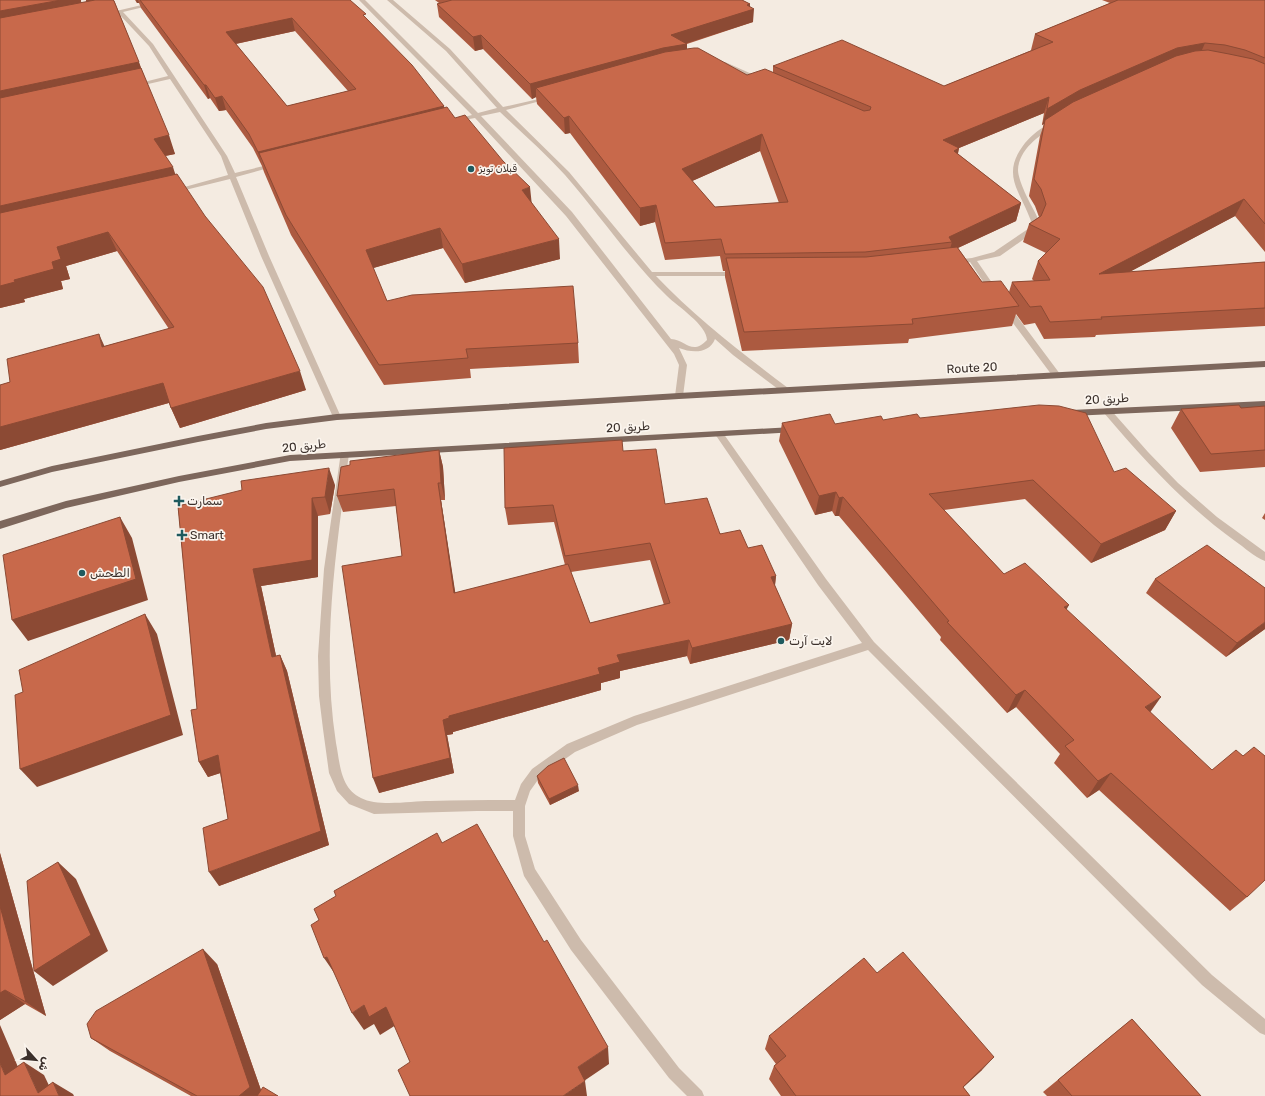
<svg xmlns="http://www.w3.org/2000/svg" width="1265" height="1096" font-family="Rubik,'Noto Naskh Arabic',sans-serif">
<rect width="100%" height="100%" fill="#f4ebe1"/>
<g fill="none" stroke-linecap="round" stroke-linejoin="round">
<!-- minor -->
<path fill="#cdbbac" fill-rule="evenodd" d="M163,0H173L123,12L153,44L227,156L235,173L276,163L279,165L236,177L269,256L341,417L340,419L337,420L333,417L261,256L230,179L173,193L170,191L228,175L221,156L170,79L135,87L132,85L168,76L149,46L118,13L112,12Z
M359,0H365L478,113L497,108L446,51L387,0H393L450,49L503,107L552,96V98L506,110L569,172L652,272H740L741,274L737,276H656C696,318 742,353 788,388L789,390L788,392H782L733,355L715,339C709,354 692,353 679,348L687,365L683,396L679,399L676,398L675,396L679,365L674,354L566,216L475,118L453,122V120L472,115ZM500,112C522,133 545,153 565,175C600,215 629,259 667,296C677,306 707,325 707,340C692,356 686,340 671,339L572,212L481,116Z
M725,62L763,79L764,80L759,81L723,65L722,64Z
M1052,123L1054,124V126C1039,136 1019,149 1018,170C1018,175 1021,183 1023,188C1027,199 1034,209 1039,221L1034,232L1000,256L977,261L999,293L998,295H992L970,262L953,264L949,262L953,260L972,258L994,252L1028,229L1031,221C1020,190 1000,175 1025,143C1032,135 1041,127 1052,123Z
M1004,307H1010L1060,374L1061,376L1060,378H1054L1004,311Z
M1107,408L1110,409L1148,452L1178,483L1217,517L1265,552V561C1254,557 1244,547 1235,541C1184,504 1144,460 1104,413L1103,411L1104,409Z
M720,432L723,433L826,579L874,642L1212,975L1265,1019V1035L1260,1033L1202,985L868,650L637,725L575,752L540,777L530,791L525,806V836L535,869L581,940L679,1068L702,1091L704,1096H687L669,1078L571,950L524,876L513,836V811H477L374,814L349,804L337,791L329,773L323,729L319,696L318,656L324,569L341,452H347L349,454C336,550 321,646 336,743C340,763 340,788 361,798C378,807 411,801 430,801C458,800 487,800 515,800L521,784L532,769L567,744L634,716L862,643L818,585L717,437L715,435L717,433Z"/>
<!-- major -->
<path fill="#7d675c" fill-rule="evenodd" d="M1265,361V367L679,399L337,420L266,429L198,442L52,472L0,487V481L52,466L198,436L266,423L337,414L679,393Z
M1265,401V407L1071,416L1067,413L1071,410Z
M793,427L796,428L797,430L796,432L290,461L179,482L66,508L0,529V521L66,501L179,476L290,455Z"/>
</g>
<!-- wall -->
<path fill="#ac5a40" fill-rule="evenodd" d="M0,0H81V3L86,2V0H114L175,154L165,156L175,174L306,390L180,428L171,408L169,403L0,450V385L10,382L105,346L169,329L117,251L66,266L70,279L61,281L63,289L24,299L25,302L0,308Z
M135,0H350L444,106V108L455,118L532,203L560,259L465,283L443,248L373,268L387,301L578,343L579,363L470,369L471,378L384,385L291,235L264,172L262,166L253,148L226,110L219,111L210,98L208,99L141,8L139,3H137ZM295,31L348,91L287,106L236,44Z
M435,0H742L750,4V7L753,22L687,44V49L747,75L773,72V66L944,86L1032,50H1031L1035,34L1110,3L1102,0H1265V252L1235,216L1129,272L1265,262V326L1096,335L1095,337L1044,339L1035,323L1024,325L1016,314L1012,326L909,339L908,343L742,351L725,277V271H723L720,256L665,260L655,222L640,226L570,133L565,134L537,104L536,97L532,99L483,49L475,51L439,17L437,4L439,3ZM1044,113L1042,125L1044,124L1040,136L1029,196L1035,206L1039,217L1029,224L1023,242L1046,253L1038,261L1032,279L1034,281L1012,282L1009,292L982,282L958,248L1016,221L1021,203L958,154L959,148ZM760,151L779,203L715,207L692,181Z
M1265,406V467L1200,472L1171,428L1181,409L1241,408Z
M920,418L1114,472L1176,511L1165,530L1091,563L1025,499L944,510L1004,574L1067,610L1150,712L1247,897L1230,911L1099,790L1087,798L1054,763L1060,754L1016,707L1007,713L940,640L941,637L839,516H835L832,511L815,515L779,441L782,423L835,424L883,420Z
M439,450L443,467L445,500H441L455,593L565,565L554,522L508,525L505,508L623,451L665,504L748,548L776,576L775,586L792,624L789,640L690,664L687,656L620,671V678L601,683V690L453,732V734L447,735L454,773L379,793L402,556L396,506L343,512L337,496ZM650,560L664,605L590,623L571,572Z
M335,485L330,514L318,516V577L261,586L276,656L280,655L287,671L329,845L219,886L228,819L220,773L208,777L199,762L197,709L178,506Z
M1265,513V520L1262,518Z
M1155,579L1265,629L1226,657L1146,593Z
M537,776L579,791L550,805L538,783Z
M0,853L46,1016L25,1004L0,1020Z
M217,964L261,1090L278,1096H191L110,1051L91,1038Z
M877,973L982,1070L963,1087L970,1096H781L769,1079L774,1066L776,1064L765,1049L769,1036Z
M1132,1019L1201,1096H1047L1043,1092Z"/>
<!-- shaded-wall -->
<path fill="#8c4a34" d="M61,0H81L82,14L0,29V11Z
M86,0H114L90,12Z
M136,0H138L139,3H137Z
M750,4V10L754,9L753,22L684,44H687V58L536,88V97L532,99L530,84L671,35Z
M292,18L295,31L230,45L226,32Z
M481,35L483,49L475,51L473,37Z
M1205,43L1198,59L1045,120L1044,124L1042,125L1047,109L1080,90L1177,48Z
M139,62L145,79L0,110V91Z
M204,85H206L210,98L208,99Z
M222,96L226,110L219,111L215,98Z
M1049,97L1044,113L959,148L955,165L943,140Z
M444,106L446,120L259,153L262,166L258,152Z
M569,116L570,133L565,134L564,118Z
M762,134L760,151L681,186L682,169Z
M169,135L175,154L160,157L154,139Z
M173,167L179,186L0,227V206Z
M530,187L532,206L522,190Z
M1244,199L1235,216L1092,292L1099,274Z
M1021,203L1016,221L949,252L952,242L949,237Z
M656,205L655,222L640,226V208Z
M440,228L443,248L370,269L366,250Z
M108,232L117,251L66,266L70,279L61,281L63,289L24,299L25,302L0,308V286L52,262L57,247Z
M559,239L560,259L465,283L462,264Z
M99,334L108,354L102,347Z
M300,371L306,390L180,428L171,408Z
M163,383L172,402L0,450V427Z
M439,450L443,467L445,500L441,483Z
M329,468L335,485L330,514L325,497Z
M438,483L441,500L458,610L454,593Z
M836,492L832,511L815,515L819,496Z
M843,497L839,516H835L839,498Z
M312,498L318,516V577L261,586L280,674L272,657L253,569Z
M1176,511L1165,530L1091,563L1101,544Z
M120,517L132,538L148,600L28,641L12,620Z
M776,576L774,592L771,577Z
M1069,605L1059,623L1064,607Z
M145,614L157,634L183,735L37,787L20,769Z
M1265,622V629L1226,657L1237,643Z
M792,624L789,640L690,664L692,648Z
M689,640L687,656L620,671V678L601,683V690L453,732V734L447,735L454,773L379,793L373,778L443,720L449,716L617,655Z
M280,655L287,671L329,845L219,886L209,872L321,831Z
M1025,690L1016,707L1007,713L1016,695Z
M1161,697L1149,714L1145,707Z
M218,755L227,771L208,777L199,762Z
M1111,773L1099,790L1087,798L1098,781Z
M578,785L579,791L550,805L549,799Z
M0,853L46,1016L26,1002L0,906Z
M58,862L76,879L108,951L53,986L34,971Z
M203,949L217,964L263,1096H239Z
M327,957L337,977L324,958Z
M5,990L25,1004L0,1020V993Z
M364,1005L386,1007L396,1025L380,1035L374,1024L364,1030L352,1013Z
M0,1025L27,1088L5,1075L0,1063Z
M608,1047L609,1064L581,1083L578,1067Z
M994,1057L982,1070L954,1096L963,1087Z
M24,1062L44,1075L54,1096L38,1093Z
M585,1081L587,1096H563Z
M53,1082L73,1094L74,1096H59Z"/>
<!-- building -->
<path fill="#c8694b" stroke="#8c4a34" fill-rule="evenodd" d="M0,0H61L0,11Z
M95,0H113L114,1L139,62L0,91V18Z
M140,0H350L366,14L363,15L412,65L444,106L258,152L249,134L222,96L215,98L206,85H204ZM292,18L356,89L287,106L226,32Z
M452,0H742L750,4L747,5L754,9L671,35L687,44L663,48L530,84L481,35L473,37L437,4Z
M1118,0H1265V58L1245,50L1225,45L1205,43L1177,48L1080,90L1047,109L1049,97L943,140L959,148L954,151L1021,203L949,237L952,242L865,252L725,254L721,239L665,243L656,205L640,208L569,116L564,118L536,88L665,52L694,48H698L747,75L765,69L864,111L870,110L871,107L773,66L842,40L944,86L1053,42L1035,34ZM762,134L788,202L715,207L682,169Z
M1208,50L1229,54L1253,59L1265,64V224L1244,199L1099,274L1265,262V308L1101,317L1102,319L1050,322L1041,306L1030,307L1012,282L1050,280L1038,261L1060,239L1029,224L1041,216L1046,204L1041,189L1034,179L1045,120L1073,102L1176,56L1195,51Z
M141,68L169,135L154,139L173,167L0,206V98Z
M447,107L455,118L465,115L503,161L530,187L522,190L559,239L462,264L440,228L366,250L387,301L412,295L573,286L578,343L466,349L468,358L379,365L286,215L259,153Z
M177,174L205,216L263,287L300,371L171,408L163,383L0,427V385L10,382L7,359L99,334L102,347L174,327L108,232L57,247L61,259L52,262L54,269L14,280L15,282L0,286V213Z
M957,247L982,282L1001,281L1019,306L912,319L913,324L744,332L726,258L866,257Z
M1039,405L1059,406L1086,413L1114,472L1126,468L1176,511L1101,544L1033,480L929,494L1004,574L1025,563L1069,605L1064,607L1161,697L1145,707L1212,770L1236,750L1243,756L1254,747L1265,756V880L1247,897L1111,773L1098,781L1065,746L1074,740L1025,690L1016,695L947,622L949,621L843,497L839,498L836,492L819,496L782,423L830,414L835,424L881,416L883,420L917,414L920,418Z
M1239,405L1241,408L1265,406V450L1211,454L1181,409Z
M622,440L623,451L656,449L665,504L707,498L720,534L740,530L748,548L762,545L776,576L771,577L792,624L692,648L689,640L617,655L620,662L598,668L600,674L449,716V718L443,720L450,758L373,778L342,566L402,556L394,489L337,496L341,467L350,465V461L439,450L441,483H438L454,593L568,564L590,623L670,603L650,543L565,556L553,505L505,508L504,448Z
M329,468L325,497L312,498V560L253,569L272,657L280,655L321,831L209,872L203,828L228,819L218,755L199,762L191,710L197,709L178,506L242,490L241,481Z
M120,517L136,579L12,620L3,555Z
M1207,545L1265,588V622L1237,643L1155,579Z
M145,614L171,715L20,769L15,695L23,692L19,670Z
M564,758L578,785L549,799L537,776L548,766Z
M477,824L544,942L547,940L608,1047L578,1067L585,1081L563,1096H410L398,1070L410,1062L386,1007L369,1017L364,1005L352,1013L327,957L324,958L311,925L319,920L314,909L336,896L334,891L437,833L442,843Z
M58,862L91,935L34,971L27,881Z
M0,906L26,1002L5,990L0,993Z
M203,949L250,1087L239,1096H197L91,1038L87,1024L96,1011Z
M903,952L994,1057L963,1087L970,1096H796L774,1066L786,1056L769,1036L864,958L877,973Z
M1132,1019L1201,1096H1072L1058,1080Z
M24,1062L38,1093L53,1082L59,1096H0V1063L5,1075Z
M263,1087L278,1096H257Z"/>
<!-- markers -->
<g fill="#1f5a5e" stroke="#fbf5ee" stroke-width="1.5">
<circle cx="471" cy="169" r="4"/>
<path d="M177 495h4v4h4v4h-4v4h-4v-4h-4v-4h4z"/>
<path d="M180 529h4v4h4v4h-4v4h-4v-4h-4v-4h4z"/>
<circle cx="82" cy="573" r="4"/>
<circle cx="781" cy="641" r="4"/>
</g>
<g text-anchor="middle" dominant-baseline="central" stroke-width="3.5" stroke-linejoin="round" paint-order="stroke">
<!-- far-poi labels -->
<g font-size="10" fill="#3b302b" stroke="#fbf5ee" text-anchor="start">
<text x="479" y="169">قبلان تويز</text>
</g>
<!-- street labels -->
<g font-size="12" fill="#3b302b" stroke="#fbf5ee">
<text transform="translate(972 368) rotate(-3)">Route 20</text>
<text transform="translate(1107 399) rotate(-3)">طريق 20</text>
<text transform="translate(628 427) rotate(-3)">طريق 20</text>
<text transform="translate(304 446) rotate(-6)">طريق 20</text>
</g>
<!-- poi labels -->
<g font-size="12" fill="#3b302b" stroke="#fbf5ee" text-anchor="start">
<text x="187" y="501">سمارت</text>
<text x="190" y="535">Smart</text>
<text x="90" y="573">الطحش</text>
<text x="789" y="641">لايت آرت</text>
</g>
</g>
<!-- north arrow -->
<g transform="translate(36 1060) rotate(117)" stroke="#fbf5ee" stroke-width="3" paint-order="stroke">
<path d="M0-3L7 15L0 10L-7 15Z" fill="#3b302b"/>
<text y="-6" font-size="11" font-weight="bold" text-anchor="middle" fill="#3b302b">ش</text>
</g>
</svg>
